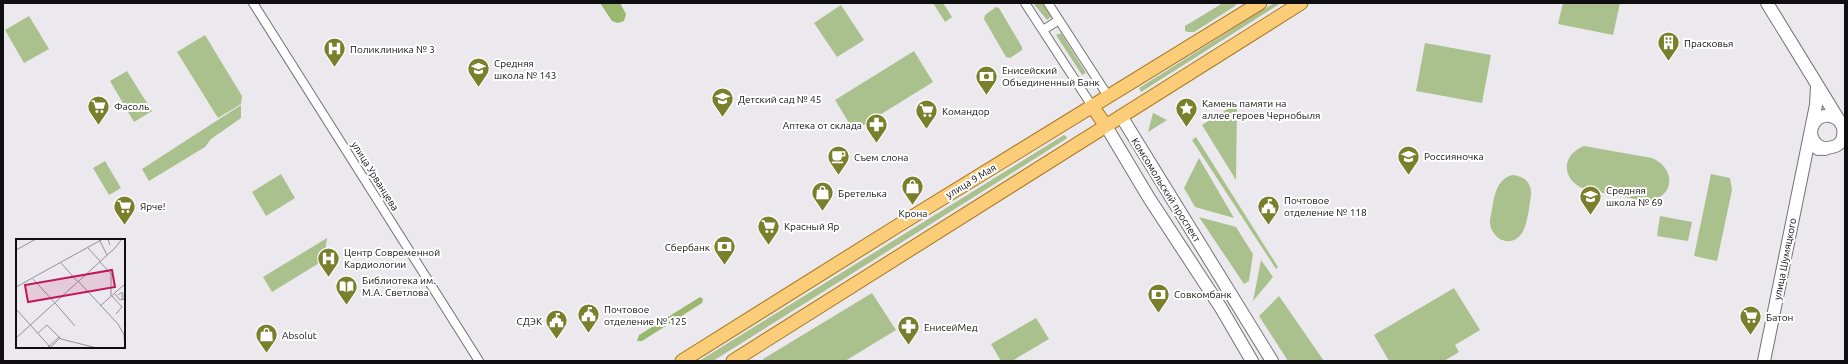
<svg xmlns="http://www.w3.org/2000/svg" width="1848" height="364" font-family="Ubuntu,sans-serif">
<rect width="100%" height="100%" fill="#ebe9ee"/>
<!-- green -->
<path fill="#abc18d" d="M933,3H943L952,17L945,22Z
M1033,3H1043L1051,17L1047,20Z
M1223,3H1237L1235,6L1194,32H1188L1185,31V26Z
M1274,3H1281L1141,92L1139,88Z
M1563,3H1620L1613,35L1558,24Z
M841,5L864,40L837,57L814,23Z
M996,7L999,8L1022,47V50L1010,58L1006,57L984,19L985,15Z
M29,16L49,49L24,63L5,30Z
M1061,33L1086,73L1082,75L1056,35Z
M205,35L242,96L241,104L218,118L177,52Z
M1425,43L1491,55L1482,103L1416,91Z
M914,51L933,82L854,131L835,100Z
M127,71L152,111L134,122L110,81Z
M1237,103L1236,180L1202,125Z
M241,105V118L211,139L205,147L149,181L142,169Z
M1153,113L1167,120L1148,132Z
M1064,135L1067,137L1066,139L713,361H699Z
M1196,137L1278,267L1276,269L1192,140Z
M1584,146L1652,158C1679,170 1673,201 1644,201L1584,189C1561,179 1561,155 1584,146Z
M1199,158L1234,218L1195,207L1184,188Z
M105,161L121,188L109,195L93,168Z
M281,174L295,198L266,216L252,192Z
M1711,174L1730,178L1732,190L1717,261L1694,256Z
M1512,175C1525,176 1532,183 1531,196C1529,207 1528,223 1522,233C1511,250 1489,238 1490,220C1494,204 1493,180 1512,175Z
M1660,216L1692,222L1688,241L1657,236Z
M1199,217L1236,227L1253,254L1249,281L1244,284Z
M327,238L324,260L272,292L263,277Z
M1261,260L1273,277L1253,301Z
M1454,288L1480,330L1455,345L1459,352L1444,361H1389L1374,335Z
M872,293L896,330L845,361H764L763,359Z
M1279,296L1324,361H1288L1259,316Z
M1036,318L1049,339L1012,361H1001L991,344Z"/>
<!-- forest -->
<path fill="#9ab76f" d="M600,3H620L626,14L624,21L618,23L612,21Z
M700,297L703,299L702,303L642,341H637L639,335Z"/>
<g fill="none" stroke-linecap="round" stroke-linejoin="round">
<defs>
<path id="street" d="M253,3L479,361
M1025,3L1092,106
M1048,3L1108,96
M1043,30L1059,20"/>
<path id="secondary" d="M1767,3L1845,130
M1121,116L1272,361
M1106,126L1149,198L1221,308L1252,361
M1818,149C1833,148 1846,147 1843,127
M1825,149C1796,139 1818,101 1841,122
M1764,361L1816,105L1817,85"/>
<path id="primary" d="M1092,106L1106,126
M682,361L899,225L1260,3
M733,361L1301,3"/>
</defs>
<!-- street casing -->
<use href="#street" stroke="#737276" stroke-width="10"/>
<!-- secondary casing -->
<use href="#secondary" stroke="#737276" stroke-width="14"/>
<!-- primary casing -->
<use href="#primary" stroke="#a7751b" stroke-width="15"/>
<!-- street -->
<use href="#street" stroke="#fff" stroke-width="8"/>
<!-- secondary -->
<use href="#secondary" stroke="#fff" stroke-width="12"/>
<!-- primary -->
<use href="#primary" stroke="#fbcd79" stroke-width="13"/>
</g>
<!-- icons -->
<defs>
<symbol id="building-pin" viewBox="-11 -11 22 30"><path d="M0 17L-7.5 6A9.5 9.5 0 1 1 7.5 6Z" fill="#797f2a" stroke="#fff"/><path d="M-4-6H4V6H1V3H-1V6H-4ZM-2.5-4.3h1.7v1.8h-1.7ZM.8-4.3h1.7v1.8H.8ZM-2.5-1h1.7V.8h-1.7ZM.8-1h1.7V.8H.8Z" fill="#fff"/></symbol>
<symbol id="hospital-pin" viewBox="-11 -11 22 30"><path d="M0 17L-7.5 6A9.5 9.5 0 1 1 7.5 6Z" fill="#797f2a" stroke="#fff"/><path d="M-5-5h3v3.5h4V-5h3V5h-3V1.5h-4V5h-3Z" fill="#fff"/></symbol>
<symbol id="school-pin" viewBox="-11 -11 22 30"><path d="M0 17L-7.5 6A9.5 9.5 0 1 1 7.5 6Z" fill="#797f2a" stroke="#fff"/><path d="M0-5L7-2L0 1L-7-2ZM-4 1L0 2.5L4 1V4Q0 6-4 4Z" fill="#fff"/></symbol>
<symbol id="bank-pin" viewBox="-11 -11 22 30"><path d="M0 17L-7.5 6A9.5 9.5 0 1 1 7.5 6Z" fill="#797f2a" stroke="#fff"/><path d="M-6-4H6V4H-6ZM0-2.3a2.3 2.3 0 1 0 0 4.6a2.3 2.3 0 1 0 0-4.6Z" fill="#fff"/></symbol>
<symbol id="supermarket-pin" viewBox="-11 -11 22 30"><path d="M0 17L-7.5 6A9.5 9.5 0 1 1 7.5 6Z" fill="#797f2a" stroke="#fff"/><path d="M-6-5.5h2.5l.6 2H6L4.5 2H-2.5L-4.4-4H-6ZM-1.5 3.2a1.3 1.3 0 1 0 .1 0ZM3 3.2a1.3 1.3 0 1 0 .1 0Z" fill="#fff"/></symbol>
<symbol id="sight-pin" viewBox="-11 -11 22 30"><path d="M0 17L-7.5 6A9.5 9.5 0 1 1 7.5 6Z" fill="#797f2a" stroke="#fff"/><path d="M0-6L1.8-2.2L6-1.7L2.9 1.2L3.7 5.4L0 3.3L-3.7 5.4L-2.9 1.2L-6-1.7L-1.8-2.2Z" fill="#fff"/></symbol>
<symbol id="pharmacy-pin" viewBox="-11 -11 22 30"><path d="M0 17L-7.5 6A9.5 9.5 0 1 1 7.5 6Z" fill="#797f2a" stroke="#fff"/><path d="M-2-6h4v4h4v4h-4v4h-4v-4h-4v-4h4Z" fill="#fff"/></symbol>
<symbol id="cafe-pin" viewBox="-11 -11 22 30"><path d="M0 17L-7.5 6A9.5 9.5 0 1 1 7.5 6Z" fill="#797f2a" stroke="#fff"/><path d="M-5.5-4.5H6V0H3Q3 3.5 0 3.5H-2.5Q-5.5 3.5-5.5 0ZM3-3.2v2h1.7v-2ZM-6 4.5H4V6H-6Z" fill="#fff"/></symbol>
<symbol id="shop-pin" viewBox="-11 -11 22 30"><path d="M0 17L-7.5 6A9.5 9.5 0 1 1 7.5 6Z" fill="#797f2a" stroke="#fff"/><path d="M-5-2.5h2.3a2.7 3.5 0 0 1 5.4 0H5L5.5 6h-11ZM-1.5-2.5h3a1.5 2.3 0 0 0-3 0Z" fill="#fff"/></symbol>
<symbol id="civic-pin" viewBox="-11 -11 22 30"><path d="M0 17L-7.5 6A9.5 9.5 0 1 1 7.5 6Z" fill="#797f2a" stroke="#fff"/><path d="M-.6-6.5H3V-4.5H.6V-3L4-1V1h2V6H-6V1h2V-1L-.6-3ZM-1.2 2.5V6h2.4V2.5Z" fill="#fff"/></symbol>
<symbol id="library-pin" viewBox="-11 -11 22 30"><path d="M0 17L-7.5 6A9.5 9.5 0 1 1 7.5 6Z" fill="#797f2a" stroke="#fff"/><path d="M-6-4Q-3-5.5-.7-3.5V5Q-3 3-6 4ZM6-4Q3-5.5 .7-3.5V5Q3 3 6 4Z" fill="#fff"/></symbol>
</defs>
<g fill-rule="evenodd">
<use href="#building-pin" x="1656" y="30" width="25" height="34"/>
<use href="#hospital-pin" x="322" y="36" width="25" height="34"/>
<use href="#school-pin" x="466" y="56" width="25" height="34"/>
<use href="#bank-pin" x="974" y="64" width="25" height="34"/>
<use href="#school-pin" x="710" y="86" width="25" height="34"/>
<use href="#supermarket-pin" x="86" y="94" width="25" height="34"/>
<use href="#sight-pin" x="1174" y="96" width="25" height="34"/>
<use href="#supermarket-pin" x="914" y="98" width="25" height="34"/>
<use href="#pharmacy-pin" x="864" y="112" width="25" height="34"/>
<use href="#school-pin" x="1396" y="144" width="25" height="34"/>
<use href="#cafe-pin" x="826" y="144" width="25" height="34"/>
<use href="#shop-pin" x="900" y="174" width="25" height="34"/>
<use href="#shop-pin" x="810" y="180" width="25" height="34"/>
<use href="#school-pin" x="1578" y="184" width="25" height="34"/>
<use href="#supermarket-pin" x="112" y="194" width="25" height="34"/>
<use href="#civic-pin" x="1256" y="194" width="25" height="34"/>
<use href="#supermarket-pin" x="756" y="214" width="25" height="34"/>
<use href="#bank-pin" x="712" y="234" width="25" height="34"/>
<use href="#hospital-pin" x="316" y="246" width="25" height="34"/>
<use href="#library-pin" x="334" y="274" width="25" height="34"/>
<use href="#bank-pin" x="1146" y="282" width="25" height="34"/>
<use href="#civic-pin" x="576" y="302" width="25" height="34"/>
<use href="#supermarket-pin" x="1738" y="304" width="25" height="34"/>
<use href="#civic-pin" x="544" y="308" width="25" height="34"/>
<use href="#pharmacy-pin" x="896" y="314" width="25" height="34"/>
<use href="#shop-pin" x="254" y="322" width="25" height="34"/>
</g>
<g text-anchor="middle" dominant-baseline="central" stroke-width="4" stroke-linejoin="round" paint-order="stroke">
<!-- poi labels -->
<g font-size="10" fill="#0f0f11" stroke="#fff" text-anchor="start">
<text x="1684" y="43">Прасковья</text>
<text x="350" y="49">Поликлиника № 3</text>
<text x="494" y="63">Средняя<tspan x="494" dy="12">школа № 143</tspan></text>
<text x="1002" y="70">Енисейский<tspan x="1002" dy="12">Объединенный Банк</tspan></text>
<text x="738" y="99">Детский сад № 45</text>
<text x="1202" y="103">Камень памяти на<tspan x="1202" dy="12">аллее героев Чернобыля</tspan></text>
<text x="114" y="106">Фасоль</text>
<text x="942" y="111">Командор</text>
<text x="862" y="125" text-anchor="end">Аптека от склада</text>
<text x="1424" y="156">Россияночка</text>
<text x="854" y="157">Съем слона</text>
<text x="1606" y="190">Средняя<tspan x="1606" dy="12">школа № 69</tspan></text>
<text x="838" y="193">Бретелька</text>
<text x="1284" y="200">Почтовое<tspan x="1284" dy="12">отделение № 118</tspan></text>
<text x="140" y="206">Ярче!</text>
<text x="913" y="213" text-anchor="middle">Крона</text>
<text x="784" y="226">Красный Яр</text>
<text x="710" y="247" text-anchor="end">Сбербанк</text>
<text x="344" y="252">Центр Современной<tspan x="344" dy="12">Кардиологии</tspan></text>
<text x="362" y="280">Библиотека им.<tspan x="362" dy="12">М.А. Светлова</tspan></text>
<text x="1174" y="294">Совкомбанк</text>
<text x="604" y="309">Почтовое<tspan x="604" dy="12">отделение № 125</tspan></text>
<text x="1766" y="317">Батон</text>
<text x="542" y="321" text-anchor="end">СДЭК</text>
<text x="924" y="327">ЕнисейМед</text>
<text x="282" y="335">Absolut</text>
</g>
<!-- street labels -->
<g font-size="10" fill="#0f0f11" stroke="#fff">
<text transform="translate(375 176) rotate(58)">улица Урванцева</text>
<text transform="translate(971 181) rotate(-31)">улица 9 Мая</text>
<text transform="translate(1166 190) rotate(58)">Комсомольский проспект</text>
<text transform="translate(1785 259) rotate(-79)">улица Шумяцкого</text>
</g>
</g>
<!-- overview -->
<g transform="translate(16 239)">
<rect width="109" height="109" fill="#ebe9ee"/>
<path fill="none" stroke="#939296" stroke-width="1" d="M83,0L91,16M72,9L84,22M0,11L20,0M84,23L98,38M45,24L61,42M17,40L38,63M62,42L102,85L108,96L109,109M0,48L87,0H92L94,6M99,55L104,61L108,60V54M102,56L106,53V61M95,57V35M96,57L106,68L100,75M39,64L59,87M84,67L109,45M0,70L35,109M22,94L31,86L45,100L81,109M0,99L99,9L106,0M31,109L43,98M34,109L44,99"/>
<path fill="#c2185b" fill-opacity="0.15" stroke="#c2185b" stroke-width="2" d="M96,31L99,48L12,63L9,46Z"/>
<rect width="109" height="109" fill="none" stroke="#0f0f11" stroke-width="2"/>
</g>
<!-- border -->
<rect width="1848" height="364" fill="none" stroke="#0f0f11" stroke-width="8"/>
</svg>
